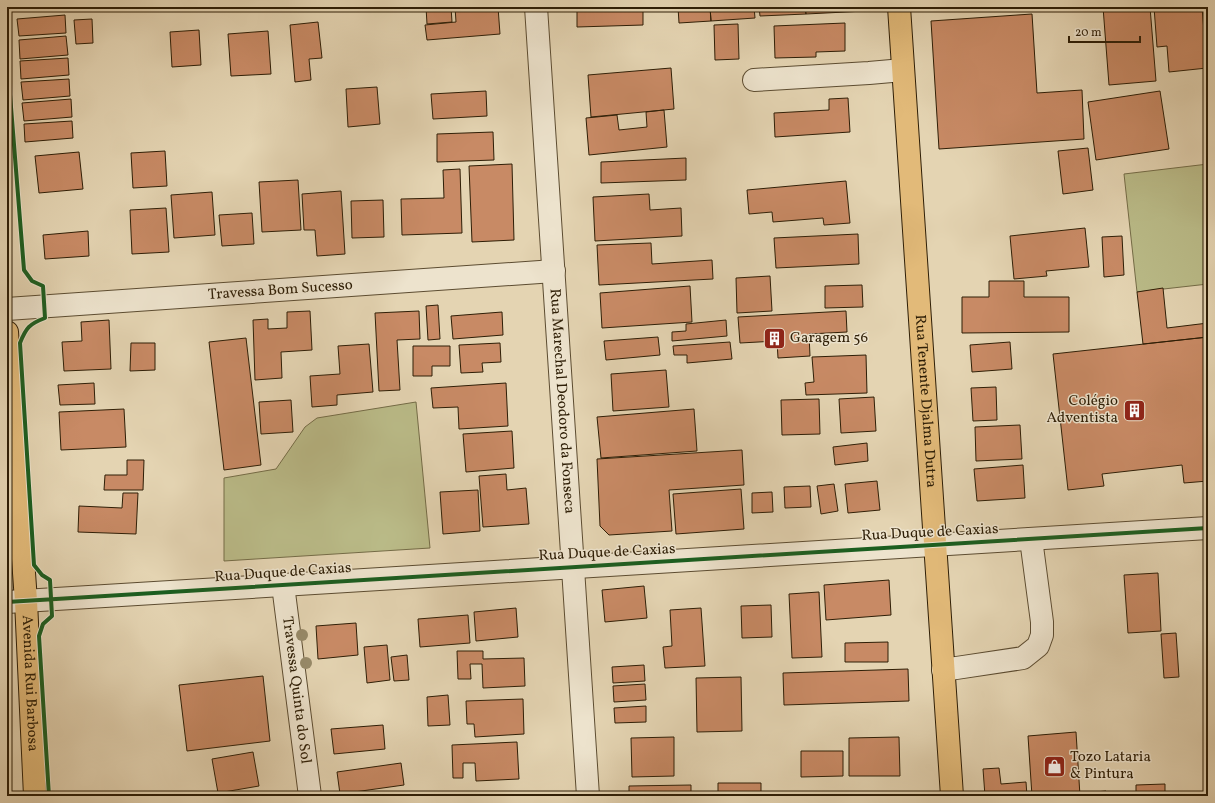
<svg xmlns="http://www.w3.org/2000/svg" width="1215" height="803" font-family="Vollkorn,serif">
<rect width="100%" height="100%" fill="#e4d4b2"/>
<filter id="stains"><feTurbulence type="fractalNoise" baseFrequency=".005" numOctaves="4"/><feColorMatrix values="0 0 0 0 .2 0 0 0 0 .09 0 0 0 0 .02 0 0 0 .5 -.17"/></filter>
<radialGradient id="worn" r=".72"><stop offset=".6" stop-color="#630" stop-opacity="0"/><stop offset="1" stop-color="#630" stop-opacity=".3"/></radialGradient>
<!-- green -->
<path fill="#babb88" stroke="#746c47" d="M1208,164V284L1137,292L1124,174Z
M416,402L430,548L224,561V478L276,469L305,427L317,418Z"/>
<!-- building -->
<path fill="#c88a65" stroke="#2e1e06" d="M426,7H451L452,22L427,24Z
M455,7H498L500,34L427,40L425,25L456,22Z
M577,7H643V25L577,27Z
M678,7H710L711,21L679,23Z
M710,7H754L755,18L711,21Z
M759,7H805L806,14L760,16Z
M805,7H864L865,11L806,14Z
M1103,7H1150L1156,81L1109,85Z
M1154,7H1202L1207,68L1169,72L1167,46L1157,47Z
M1032,14L1037,93L1082,90L1084,139L939,149L931,21Z
M65,15L66,33L19,36L17,19Z
M92,19L93,43L76,44L74,20Z
M318,22L322,58L309,59L311,80L295,82L290,25Z
M845,23V51L816,52V57L775,58L774,26Z
M738,24L739,59L715,60L714,25Z
M199,30L201,65L172,67L170,32Z
M268,31L271,74L231,76L228,34Z
M66,36L68,55L20,59L19,40Z
M68,58L69,75L21,79L20,61Z
M671,68L674,109L591,117L588,75Z
M69,79L70,96L23,100L21,82Z
M377,87L380,124L348,127L346,89Z
M486,91L487,116L433,119L431,94Z
M1160,91L1169,149L1096,160L1088,102Z
M848,98L850,132L775,137L774,113L829,110V99Z
M71,99L72,117L24,121L22,103Z
M664,110L667,147L589,155L586,118L617,115L619,130L647,127L646,112Z
M72,121L73,138L25,142L24,124Z
M493,132L494,160L437,162V134Z
M1088,148L1093,190L1063,194L1058,151Z
M165,151L167,186L133,188L131,153Z
M79,152L83,189L39,193L35,156Z
M686,158V180L601,183V162Z
M512,164L514,240L472,242L469,166Z
M460,169L462,233L402,235L401,199L444,198L443,170Z
M298,180L301,230L262,232L259,182Z
M846,181L850,223L824,225L823,218L773,222L772,212L749,214L747,190Z
M341,191L345,254L317,256L315,230H304L302,194Z
M212,192L215,235L174,238L171,195Z
M649,194L650,210L681,208L682,236L595,241L593,197Z
M383,200L384,237L352,238L351,201Z
M166,208L169,252L132,254L130,210Z
M252,213L254,244L222,246L219,215Z
M1085,228L1089,267L1046,271L1047,276L1014,279L1010,236Z
M88,231L89,256L45,259L43,235Z
M858,234L859,264L776,268L774,238Z
M1122,236L1124,275L1104,277L1102,237Z
M651,243L652,264L712,260L713,279L599,285L597,245Z
M770,276L772,311L737,313L736,278Z
M989,281H1024V297H1069V332L962,333V297H989Z
M862,285L863,307L825,308V286Z
M690,286L692,322L602,328L600,293Z
M1163,288L1167,328L1208,323V337L1143,344L1137,292Z
M438,305L440,339L428,340L426,306Z
M310,311L312,350L281,352L282,378L255,380L253,320L268,319V329L287,328V312Z
M419,311L420,339L397,340L400,390L379,391L375,313Z
M846,311L847,332L809,334L810,356L778,358L777,341L740,343L738,317Z
M502,312L503,335L453,339L451,316Z
M109,320L111,369L64,371L62,342L82,341L81,322Z
M726,320L727,336L672,341V332L686,331V324Z
M658,337L660,355L606,360L604,341Z
M1208,337V481L1184,483L1182,465L1102,474L1104,486L1068,490L1053,354Z
M246,338L261,465L224,470L209,342Z
M730,342L732,359L687,363V355H674L673,346Z
M1010,342L1012,369L972,372L970,345Z
M131,343H155V370L130,371Z
M500,343L501,362L482,363L483,372L461,373L459,345Z
M369,344L373,392L337,395V405L312,407L310,376L340,374L338,346Z
M413,346H450V366H432V376H413Z
M866,355L867,393L806,395L805,383L814,382L812,357Z
M666,370L669,407L613,411L611,374Z
M94,383L95,404L60,405L58,385Z
M506,383L508,426L459,429L458,407L433,408L431,388Z
M996,387L997,420L973,421L971,388Z
M874,397L876,431L841,433L839,399Z
M819,399L820,434L782,435L781,400Z
M291,400L293,432L261,434L259,402Z
M124,409L126,447L61,450L59,412Z
M694,409L697,451L601,458L597,417Z
M1020,425L1022,459L976,461L975,427Z
M512,431L514,468L466,472L463,434Z
M867,443L868,461L835,465L833,447Z
M742,450L744,485L669,490L672,531L609,535L600,526L597,459Z
M127,460H144L143,490H104L105,475H127Z
M1023,465L1025,498L977,501L974,469Z
M506,474L507,490L526,488L529,524L483,527L479,476Z
M877,481L880,510L848,513L845,484Z
M834,484L838,511L821,514L817,486Z
M810,486L811,507L785,508L784,487Z
M741,489L744,529L676,534L673,494Z
M478,490L480,531L443,534L440,492Z
M772,492L773,512L752,513V493Z
M123,493H138L136,534L78,532L79,506L122,508Z
M1158,573L1161,631L1128,633L1124,575Z
M889,580L891,615L826,620L824,585Z
M644,586L647,618L605,622L602,590Z
M819,592L822,657L792,658L789,594Z
M771,605L772,637L742,638L741,606Z
M516,608L518,637L476,641L474,612Z
M701,608L705,666L665,668L663,647L672,646L670,610Z
M468,615L470,643L420,647L418,619Z
M356,623L358,655L318,659L316,626Z
M1176,633L1179,677L1164,678L1161,634Z
M888,642V662H845V643Z
M387,645L390,680L367,683L364,647Z
M457,651H483V659L524,658L525,686L483,688L482,664H470L471,679H458Z
M407,655L409,680L394,681L391,657Z
M644,665L645,681L613,683L612,667Z
M908,669L909,701L784,705L783,673Z
M263,676L270,741L187,751L179,685Z
M741,677L742,731L697,732L696,678Z
M645,684L646,700L614,702L613,686Z
M448,695L450,725L428,726L427,697Z
M523,699L524,734L475,737L474,724H467L466,701Z
M646,706V722L615,723L614,708Z
M383,725L385,749L334,754L331,729Z
M1076,732L1080,796H1032L1028,736Z
M674,737V776L632,777L631,738Z
M899,737L900,776H849V738Z
M517,742L519,779L476,781L475,763H463V778H453L452,745Z
M801,751H843V776L801,777Z
M253,752L259,786L218,793L212,759Z
M401,763L404,785L340,794L337,772Z
M999,768L1001,784L1026,782L1027,796H985L983,769Z
M718,783H761V796H718Z
M1165,784V796H1136V785Z
M691,785V796H629V786Z
M1106,791L1107,796H1084V793Z"/>
<g fill="none" stroke-linecap="round" stroke-linejoin="round">
<defs>
<g id="minor">
<path id="s1" d="M536,7L588,796"/>
<path d="M754,80L869,73L903,70"/>
<path id="s2" d="M7,309L554,271"/>
<path id="s3" d="M283,585L310,796"/>
<path d="M7,602L1208,528"/>
<path d="M943,670L1023,658L1038,646L1042,635V622L1031,539"/>
</g>
<g id="major">
<path id="s4" d="M899,7L952,796"/>
<path id="s5" d="M7,332L26,601L35,796"/>
</g>
</defs>
<!-- minor casing -->
<use href="#minor" stroke="#5c4c31" stroke-width="24"/>
<!-- major casing -->
<use href="#major" stroke="#2e1e06" stroke-width="24"/>
<!-- minor -->
<use href="#minor" stroke="#ede3cd" stroke-width="22"/>
<!-- major -->
<use href="#major" stroke="#e2ba79" stroke-width="22"/>
<defs>
<path id="cycleway" d="M7,57L24,270L32,281L43,286L45,318C29,324 26,328 20,343L34,565L42,575L50,580L52,616L43,624L39,636L49,796
M7,602L1208,528"/>
</defs>
<!-- cycleway casing -->
<use href="#cycleway" stroke="#ede3cd" stroke-width="6"/>
<!-- cycleway -->
<use href="#cycleway" stroke="#1b5e20" stroke-width="4"/>
</g>
<!-- trees -->
<g fill="#978a69">
<circle cx="302" cy="635" r="6"/>
<circle cx="306" cy="663" r="6"/>
</g>
<!-- icons -->
<defs>
<symbol id="building-square" viewBox="-11 -11 22 22"><rect x="-9" y="-9" width="18" height="18" rx="4" fill="#8f2418" stroke="#ede3cd"/><path d="M-4-6H4V6H1V3H-1V6H-4ZM-2.5-4.3h1.7v1.8h-1.7ZM.8-4.3h1.7v1.8H.8ZM-2.5-1h1.7V.8h-1.7ZM.8-1h1.7V.8H.8Z" fill="#fff"/></symbol>
<symbol id="shop-square" viewBox="-11 -11 22 22"><rect x="-9" y="-9" width="18" height="18" rx="4" fill="#8f2418" stroke="#ede3cd"/><path d="M-5-2.5h2.3a2.7 3.5 0 0 1 5.4 0H5L5.5 6h-11ZM-1.5-2.5h3a1.5 2.3 0 0 0-3 0Z" fill="#fff"/></symbol>
</defs>
<g fill-rule="evenodd">
<use href="#building-square" x="762" y="326" width="25" height="25"/>
<use href="#building-square" x="1122" y="398" width="25" height="25"/>
<use href="#shop-square" x="1042" y="754" width="25" height="25"/>
</g>
<g text-anchor="middle" dominant-baseline="central" stroke-width="3" stroke-linejoin="round" paint-order="stroke">
<!-- street labels -->
<g font-size="15" fill="#2e1e06" stroke="#ede3cd">
<text stroke="none"><textPath href="#s2" startOffset="274">Travessa Bom Sucesso</textPath></text>
<text stroke="none"><textPath href="#s1" startOffset="395">Rua Marechal Deodoro da Fonseca</textPath></text>
<text stroke="none"><textPath href="#s4" startOffset="395">Rua Tenente Djalma Dutra</textPath></text>
<text transform="translate(930 533) rotate(-3)">Rua Duque de Caxias</text>
<text transform="translate(607 553) rotate(-3)">Rua Duque de Caxias</text>
<text transform="translate(283 573) rotate(-4)">Rua Duque de Caxias</text>
<text stroke="none"><textPath href="#s5" startOffset="352">Avenida Rui Barbosa</textPath></text>
<text stroke="none"><textPath href="#s3" startOffset="106">Travessa Quinta do Sol</textPath></text>
</g>
<!-- poi labels -->
<g font-size="15" fill="#2e1e06" stroke="#ede3cd" text-anchor="start">
<text x="790" y="338">Garagem 56</text>
<text x="1118" y="401" text-anchor="end">Colégio<tspan x="1118" dy="17">Adventista</tspan></text>
<text x="1070" y="757">Tozo Lataria<tspan x="1070" dy="17">&amp; Pintura</tspan></text>
</g>
</g>
<!-- margin -->
<rect width="1215" height="803" fill="none" stroke="#e4d4b2" stroke-width="24"/>
<rect x="8" y="8" width="1199" height="787" fill="none" stroke="#2e1e06" stroke-width="2"/>
<rect x="12" y="12" width="1191" height="779" fill="none" stroke="#2e1e06"/>
<!-- scale -->
<path d="M1069 36v6h71v-6" fill="none" stroke="#2e1e06" stroke-width="2"/>
<text x="1075" y="36" font-size="12" fill="#2e1e06" stroke="#ede3cd" stroke-width="3" paint-order="stroke">20 m</text>
<rect width="100%" height="100%" filter="url(#stains)"/>
<rect width="100%" height="100%" fill="url(#worn)"/>
</svg>
